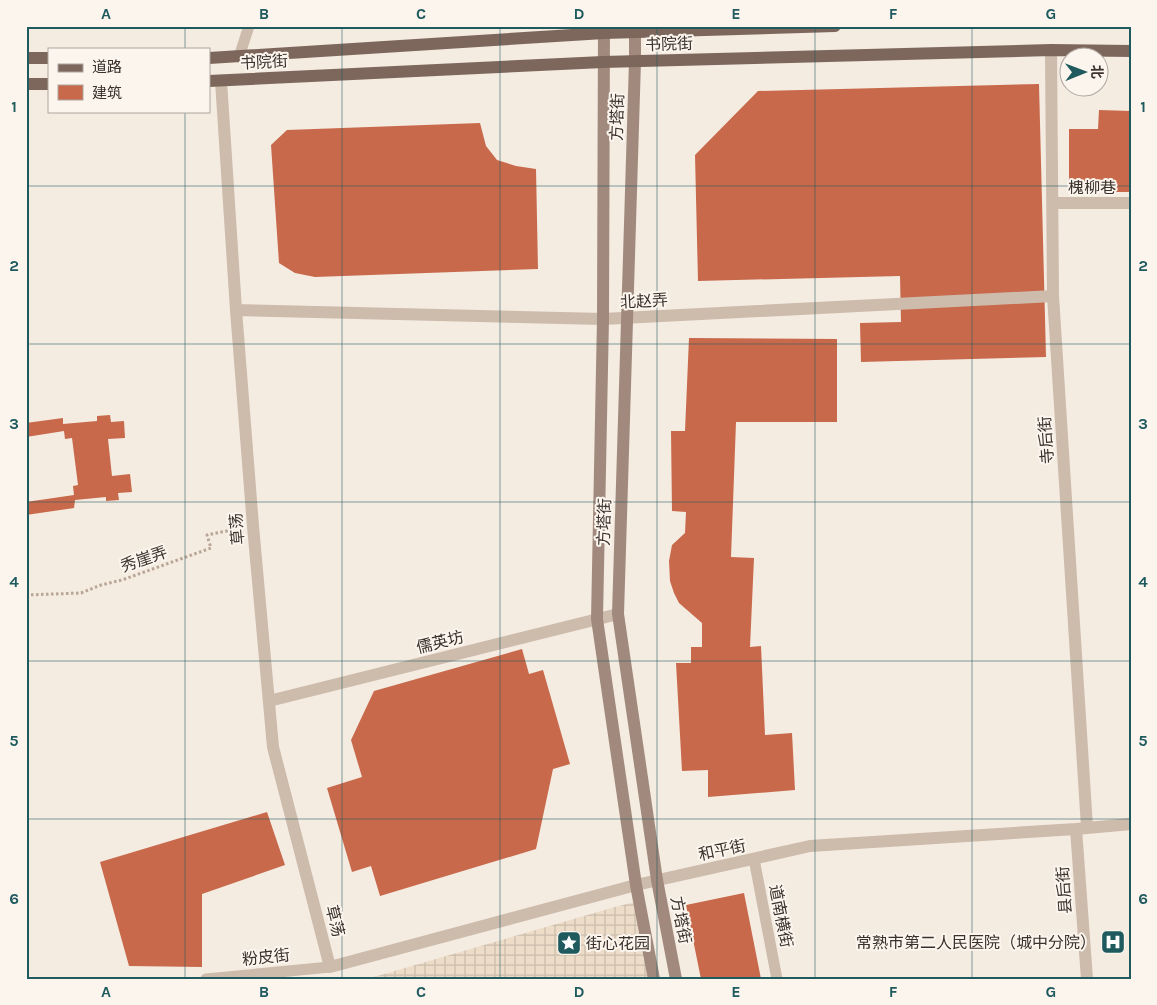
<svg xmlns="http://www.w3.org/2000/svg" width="1157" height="1005" font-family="Karla,'Noto Sans SC',sans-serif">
<defs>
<pattern id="plaza-grid" width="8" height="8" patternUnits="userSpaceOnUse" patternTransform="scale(1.25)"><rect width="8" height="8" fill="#ecdcc8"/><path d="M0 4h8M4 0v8" fill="none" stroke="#cbbdac"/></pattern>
</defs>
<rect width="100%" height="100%" fill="#f4ebe1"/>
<!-- plaza -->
<path fill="url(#plaza-grid)" d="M639,901L654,979H367L615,907Z"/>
<!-- building -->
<path fill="#c8694b" d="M1039,84L1046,357L861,362L860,323L901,322L900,276L698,281L695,155L758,91Z
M1099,110L1131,111V192H1069V129H1098Z
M480,123L486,146L497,160L516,166L536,169L538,269L315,277L295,273L279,263L271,145L287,130Z
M689,338L837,339V422H736L731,557L754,558L750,647L761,646L765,735L792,733L795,790L708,797V770L682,771L676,663H691V647H702V623L679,603L674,593L670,581L669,561L672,545L685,533L686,512L672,511L671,431H685Z
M110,415L111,422L124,421L125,438L108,439L112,476L130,474L132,492L118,493L119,500L106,501V497L75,500L74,508L26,515V502L74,495L73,486L78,485L72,438L65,439L64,431L26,437V423L63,418V424L97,421V416Z
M522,649L529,674L543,670L570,764L553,769L536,849L380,896L371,866L352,872L327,788L362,777L351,740L374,691Z
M267,812L285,865L202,894V967L129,966L100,862Z
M744,893L761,979H701L686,905Z"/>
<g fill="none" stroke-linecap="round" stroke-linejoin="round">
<!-- path -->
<path stroke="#b9a596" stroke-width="3" stroke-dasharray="2.5 2.5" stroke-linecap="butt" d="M26,595L81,593L101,585L122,580L211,548L207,535L237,529"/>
<!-- lane -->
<path stroke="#cdbbac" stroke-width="11" d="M239,57L249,26
M754,859L777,979
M206,979L330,967"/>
<!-- street -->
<path stroke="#cdbbac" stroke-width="12" d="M1051,50L1053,296L1087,827
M221,81L236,310L253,526L273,747L330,967L636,885L810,846L1076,829L1131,824
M1053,203H1131
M236,310L603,319L1053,296
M269,701L618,614
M1076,829L1087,979"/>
<!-- secondary -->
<path stroke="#a18a7d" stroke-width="12" d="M604,26L603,319L597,619L636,885L654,979
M635,26V61L618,614L657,880L676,979"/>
<!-- primary -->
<path stroke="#7d675c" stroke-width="12" d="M26,58H49
M209,58L604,33L835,26
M209,81L603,62L1051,50L1131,51
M26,84H49"/>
</g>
<!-- grid -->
<path fill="none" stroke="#1f5a5e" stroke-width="1" stroke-opacity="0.55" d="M185,26V49M342,26V979M500,26V979M657,26V979M815,26V979M972,26V979M185,111V979M26,186H1131M26,344H1131M26,502H1131M26,661H1131M26,819H1131"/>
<!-- icons -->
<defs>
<symbol id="hospital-square" viewBox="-11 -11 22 22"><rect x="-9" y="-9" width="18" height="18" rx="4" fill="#1f5a5e" stroke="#fbf5ee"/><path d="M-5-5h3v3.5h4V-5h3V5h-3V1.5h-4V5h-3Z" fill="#fff"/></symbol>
<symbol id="sight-square" viewBox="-11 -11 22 22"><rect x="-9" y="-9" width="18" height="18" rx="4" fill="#1f5a5e" stroke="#fbf5ee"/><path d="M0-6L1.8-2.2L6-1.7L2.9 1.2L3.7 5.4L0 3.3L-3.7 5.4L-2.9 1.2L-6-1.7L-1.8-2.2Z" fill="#fff"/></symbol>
</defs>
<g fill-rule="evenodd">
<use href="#hospital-square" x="1099" y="928" width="28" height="28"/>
<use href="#sight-square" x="555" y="929" width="28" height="28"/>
</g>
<g text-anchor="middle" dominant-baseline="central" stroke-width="4" stroke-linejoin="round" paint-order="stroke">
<!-- street labels -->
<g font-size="16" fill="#3b302b" stroke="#fbf5ee">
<text transform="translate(669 44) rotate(-2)">书院街</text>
<text transform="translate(264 62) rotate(-3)">书院街</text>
<text transform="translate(617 117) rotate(-88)">方塔街</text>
<text x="1092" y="187">槐柳巷</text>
<text transform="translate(644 301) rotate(-3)">北赵弄</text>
<text transform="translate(1046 440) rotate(-94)">寺后街</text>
<text transform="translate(604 522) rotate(-88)">方塔街</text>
<text transform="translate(237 529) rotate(-95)">草荡</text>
<text transform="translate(144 559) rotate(-19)">秀崖弄</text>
<text transform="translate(440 642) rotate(-14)">儒英坊</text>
<text transform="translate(722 850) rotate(-12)">和平街</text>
<text transform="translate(1064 890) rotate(-94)">县后街</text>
<text transform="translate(781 916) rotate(79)">道南横街</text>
<text transform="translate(681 920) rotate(79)">方塔街</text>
<text transform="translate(335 921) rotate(76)">草荡</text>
<text transform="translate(266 957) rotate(-6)">粉皮街</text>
</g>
<!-- poi labels -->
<g font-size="16" fill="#3b302b" stroke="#fbf5ee" text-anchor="end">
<text x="1096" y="942">常熟市第二人民医院（城中分院）</text>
<text x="586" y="943" text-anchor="start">街心花园</text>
</g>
</g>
<!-- border -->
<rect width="1157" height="1005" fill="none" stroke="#fbf5ee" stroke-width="55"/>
<!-- legend -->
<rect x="48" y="48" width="162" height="65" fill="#fbf5ee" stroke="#aea6a0"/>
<rect x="58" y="64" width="25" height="8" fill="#7d675c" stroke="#aea6a0"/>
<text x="92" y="72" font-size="15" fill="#3b302b">道路</text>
<rect x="58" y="85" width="25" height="15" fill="#c8694b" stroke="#aea6a0"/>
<text x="92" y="98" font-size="15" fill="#3b302b">建筑</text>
<!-- north arrow -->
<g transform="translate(1084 72) rotate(89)"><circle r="24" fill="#fbf5ee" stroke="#aea6a0"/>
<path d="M0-4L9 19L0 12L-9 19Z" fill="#1f5a5e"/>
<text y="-8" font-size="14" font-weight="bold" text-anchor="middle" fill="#3b302b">北</text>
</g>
<rect x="28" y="28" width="1102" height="950" fill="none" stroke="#1f5a5e" stroke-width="2"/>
<g font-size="16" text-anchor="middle" font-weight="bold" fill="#1f5a5e">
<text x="106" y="19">A</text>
<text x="264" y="19">B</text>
<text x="421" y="19">C</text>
<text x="579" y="19">D</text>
<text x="736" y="19">E</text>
<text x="893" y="19">F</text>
<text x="1051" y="19">G</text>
<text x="14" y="112">1</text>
<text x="1143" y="112">1</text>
<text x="14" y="271">2</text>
<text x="1143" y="271">2</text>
<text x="14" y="429">3</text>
<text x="1143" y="429">3</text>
<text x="14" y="587">4</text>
<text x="1143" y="587">4</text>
<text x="14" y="746">5</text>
<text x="1143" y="746">5</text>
<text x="14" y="904">6</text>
<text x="1143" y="904">6</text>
<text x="106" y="997">A</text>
<text x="264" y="997">B</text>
<text x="421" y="997">C</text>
<text x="579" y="997">D</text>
<text x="736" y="997">E</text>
<text x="893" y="997">F</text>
<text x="1051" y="997">G</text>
</g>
</svg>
